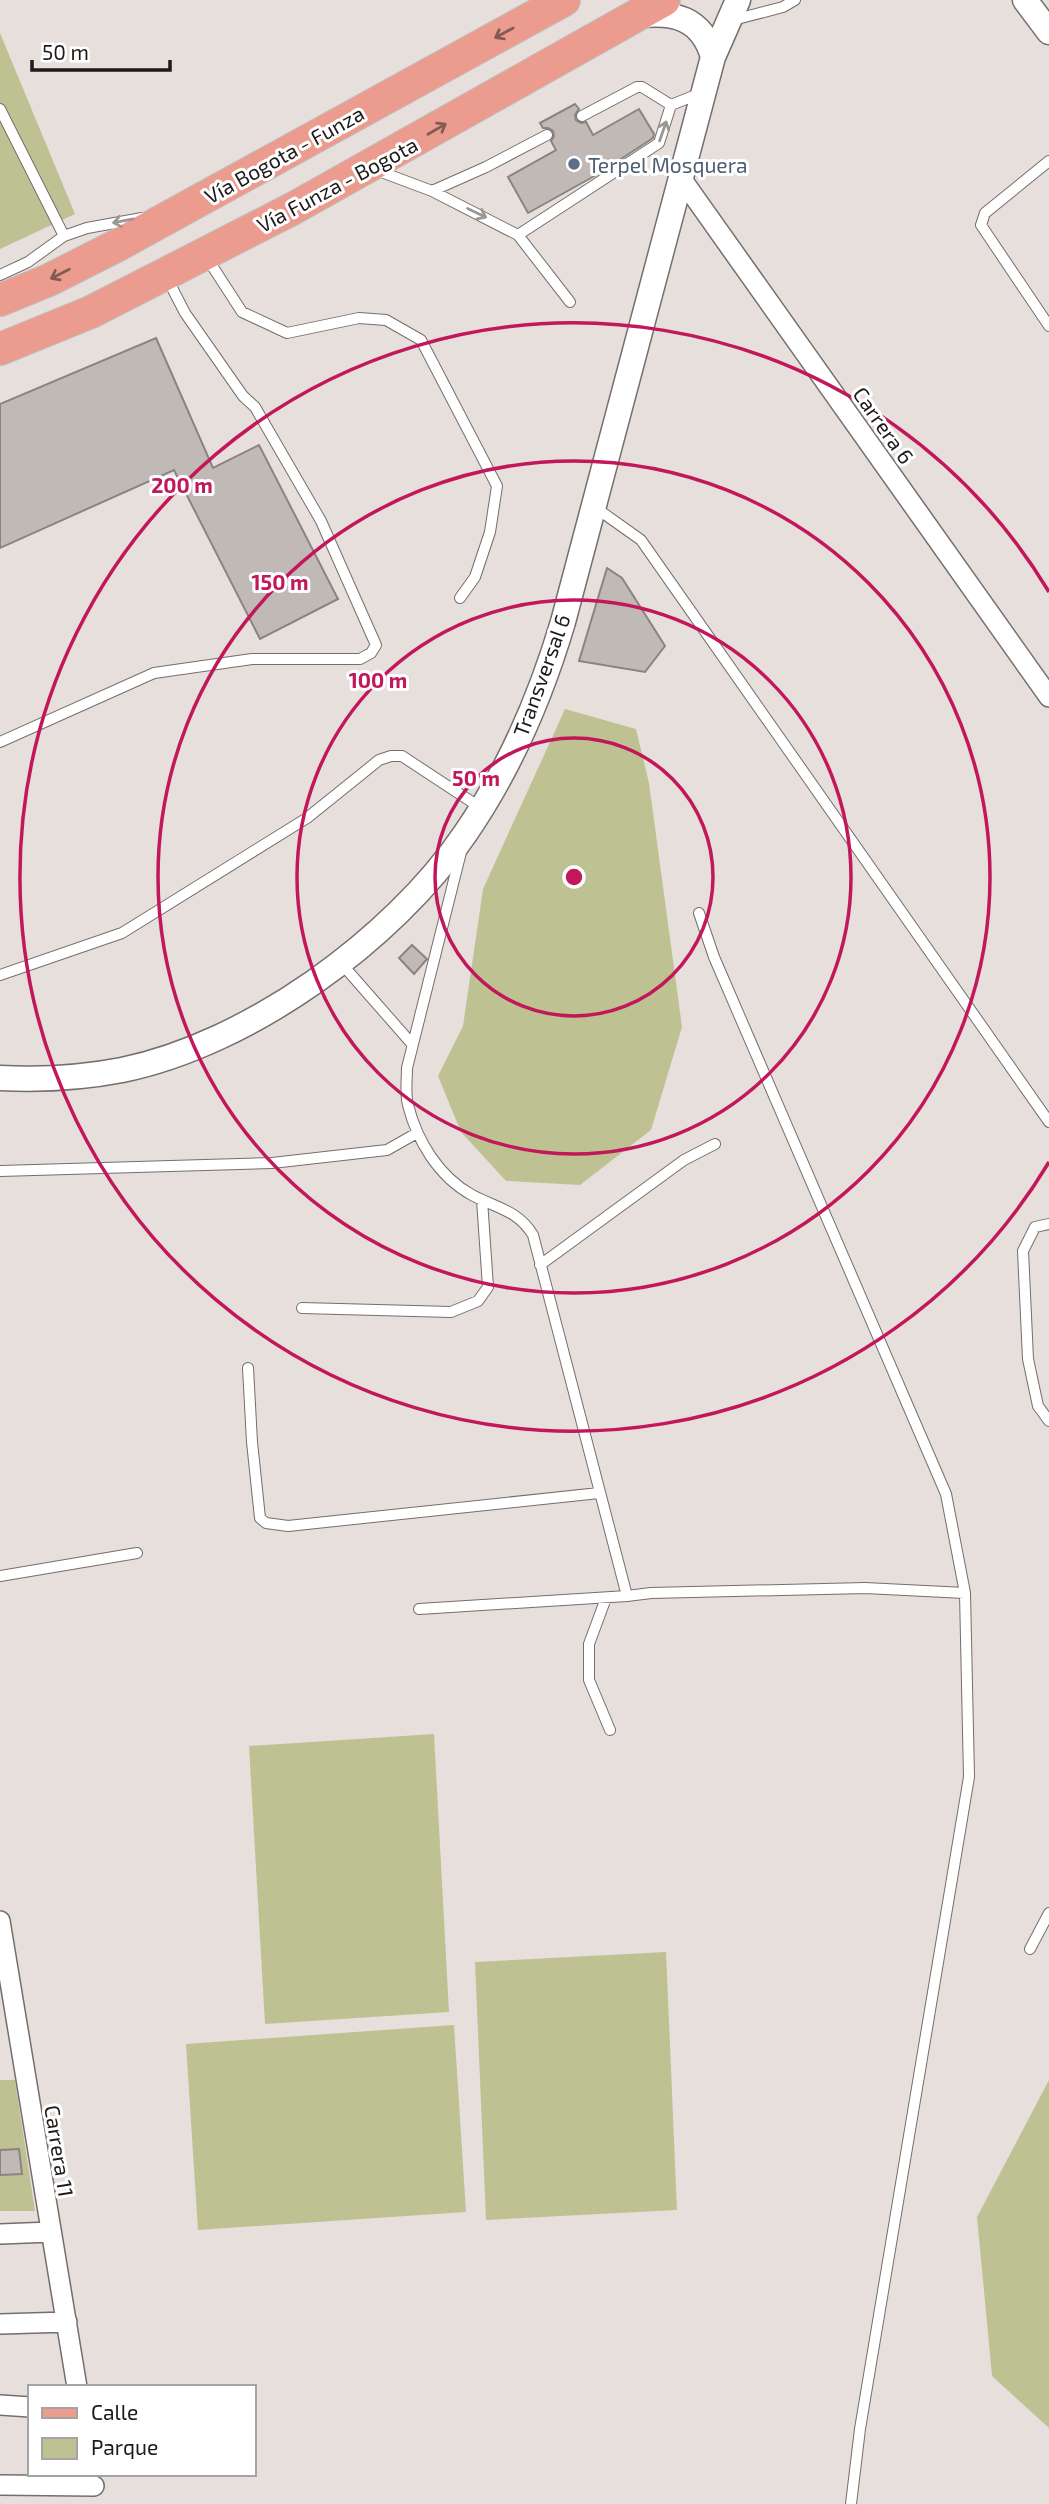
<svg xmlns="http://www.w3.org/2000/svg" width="1049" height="2504" font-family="'Exo 2',sans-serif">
<rect width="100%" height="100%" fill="#e7dfdc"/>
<!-- green -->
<path fill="#bec293" d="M0,33L75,214L0,249Z
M565,709L636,729L649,783L682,1027L651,1130L580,1185L506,1181L461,1132L438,1076L463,1026L483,889Z
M434,1734L449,2012L265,2024L249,1746Z
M666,1952L677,2210L486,2220L475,1962Z
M454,2025L466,2212L198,2230L186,2044Z
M0,2080H15L35,2211H0Z
M1049,2080V2428L992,2376L977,2217Z"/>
<!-- building -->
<path fill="#c1b9b6" stroke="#8a8380" stroke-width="2" d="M575,104L579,109L575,115L576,120L581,123L586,122L593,135L639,109L654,134L653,138L598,174L528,213L508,177L556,150L551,141L554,136L553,131L548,128H543L540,123Z
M156,338L213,468L259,445L338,599L260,639L174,470L0,548V404Z
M607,568L622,578L665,646L645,672L579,661Z
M412,945L427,959L414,974L399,958Z
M19,2149L22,2174L0,2175V2150Z"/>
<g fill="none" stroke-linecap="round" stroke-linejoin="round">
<defs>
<path id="service" d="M733,20L783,7L795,0
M0,109L64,236
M582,116L637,87H642L671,105
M1049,161L985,213L981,225L1049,326
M376,170L432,191L518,235L659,143L671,105L701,93
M432,191L486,167L547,135
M518,235L570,302
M207,258L242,312L287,333L359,318L386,320L421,340L497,486L490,532L475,577L460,598
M0,275L28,262L64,236L87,228L142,218
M596,508L641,540L1049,1122
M0,742L154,673L252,659H360L371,653L376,645L321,521L255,407L243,396L185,313L167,278
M461,852L407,1068C407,1080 405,1094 408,1105C417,1141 439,1177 472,1195C496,1208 518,1210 533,1235L627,1596L651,1593L865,1588L965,1593
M699,913L714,957L946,1494L965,1593L969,1777L860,2429L851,2504
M341,963L412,1044
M0,975L122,933L307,818L379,760L391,756H402L481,808
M0,1171L272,1163L387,1150L417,1133
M1049,1224L1035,1227L1023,1251L1028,1359L1038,1406L1049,1421
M540,1265L684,1160L715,1144
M302,1308L451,1312L478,1301L488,1287L482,1200
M248,1368L252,1442L260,1518L266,1523L288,1526L599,1493
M0,1576L137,1553
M606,1598L589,1644V1680L610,1730
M419,1609L627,1596
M1030,1949L1049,1913"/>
<path id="minor" d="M681,178L1049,697
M0,1921L77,2387
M0,2234L51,2232
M0,2324L67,2322
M0,2405L30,2407
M0,2485L94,2486"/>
<path id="tertiary" d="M1025,0L1049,32
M637,16C674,11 702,18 713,57
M0,1078C41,1080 81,1078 122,1070C249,1044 393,940 465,834C509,770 541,696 563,622L713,57L738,0"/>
<path id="primary" d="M0,300L49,280L118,245L564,0
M0,349L91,312L294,208L664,0"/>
</defs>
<!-- service casing -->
<use href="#service" stroke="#756e6c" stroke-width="12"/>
<!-- minor casing -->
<use href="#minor" stroke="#756e6c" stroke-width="22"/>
<!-- tertiary casing -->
<use href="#tertiary" stroke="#756e6c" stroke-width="27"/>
<!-- primary casing -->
<use href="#primary" stroke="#c0bfbf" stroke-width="34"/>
<!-- service -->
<use href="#service" stroke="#fff" stroke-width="10"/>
<!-- minor -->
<use href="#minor" stroke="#fff" stroke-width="19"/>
<!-- tertiary -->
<use href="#tertiary" stroke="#fff" stroke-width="24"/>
<!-- primary -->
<use href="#primary" stroke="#eb9c8f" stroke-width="32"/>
</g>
<!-- one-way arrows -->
<defs><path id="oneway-shaft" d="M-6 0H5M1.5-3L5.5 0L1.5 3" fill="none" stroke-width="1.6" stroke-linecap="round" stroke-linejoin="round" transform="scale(1.75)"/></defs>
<g stroke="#845b54">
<use href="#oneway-shaft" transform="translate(504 33) rotate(151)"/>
<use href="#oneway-shaft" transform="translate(437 129) rotate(-30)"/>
<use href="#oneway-shaft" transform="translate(60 274) rotate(153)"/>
</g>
<g stroke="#999898">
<use href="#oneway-shaft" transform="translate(663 131) rotate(-71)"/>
<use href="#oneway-shaft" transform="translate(477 213) rotate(26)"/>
<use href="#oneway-shaft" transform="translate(123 221) rotate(169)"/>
</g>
<!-- distance rings -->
<g fill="none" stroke="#c2185b" stroke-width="3.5">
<circle cx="574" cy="877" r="139"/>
<circle cx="574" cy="877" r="277"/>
<circle cx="574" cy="877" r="416"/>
<path d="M1049 1162A554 554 0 1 1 1049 592"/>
</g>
<!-- markers -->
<circle fill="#5c6f8a" stroke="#fff" stroke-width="2.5" cx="574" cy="164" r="7"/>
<g text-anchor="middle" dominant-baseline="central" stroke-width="6" stroke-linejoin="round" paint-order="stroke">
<!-- street labels -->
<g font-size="21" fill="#1d1a19" stroke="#fff">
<text transform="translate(284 154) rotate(-29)">Vía Bogota - Funza</text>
<text transform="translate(337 184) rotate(-28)">Vía Funza - Bogota</text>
<text transform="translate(884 425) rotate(55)">Carrera 6</text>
<text transform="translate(541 675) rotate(-70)">Transversal 6</text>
<text transform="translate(60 2151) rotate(81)">Carrera 11</text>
</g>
<!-- service labels -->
<g font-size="21" fill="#4e5e75" stroke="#fff" text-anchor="start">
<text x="588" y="164">Terpel Mosquera</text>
</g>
</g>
<circle cx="574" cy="877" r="10" fill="#c2185b" stroke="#fff" stroke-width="3.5"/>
<g font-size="21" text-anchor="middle" font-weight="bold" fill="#c2185b" stroke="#fff" stroke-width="6" stroke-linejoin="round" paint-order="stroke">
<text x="182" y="493">200 m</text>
<text x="280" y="590">150 m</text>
<text x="378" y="688">100 m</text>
<text x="476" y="786">50 m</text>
</g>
<!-- legend -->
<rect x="28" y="2385" width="228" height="91" fill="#ffffff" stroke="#a5a3a3" stroke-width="2"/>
<rect x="42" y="2408" width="35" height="10" fill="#eb9c8f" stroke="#a5a3a3" stroke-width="2"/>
<text x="91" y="2420" font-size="21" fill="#1d1a19">Calle</text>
<rect x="42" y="2438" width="35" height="21" fill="#bec293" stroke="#a5a3a3" stroke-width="2"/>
<text x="91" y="2455" font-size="21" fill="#1d1a19">Parque</text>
<!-- scale -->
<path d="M32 60v10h138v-10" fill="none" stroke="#1d1a19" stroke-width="3.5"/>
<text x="42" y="60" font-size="21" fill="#1d1a19" stroke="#ffffff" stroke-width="5" paint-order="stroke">50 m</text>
</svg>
